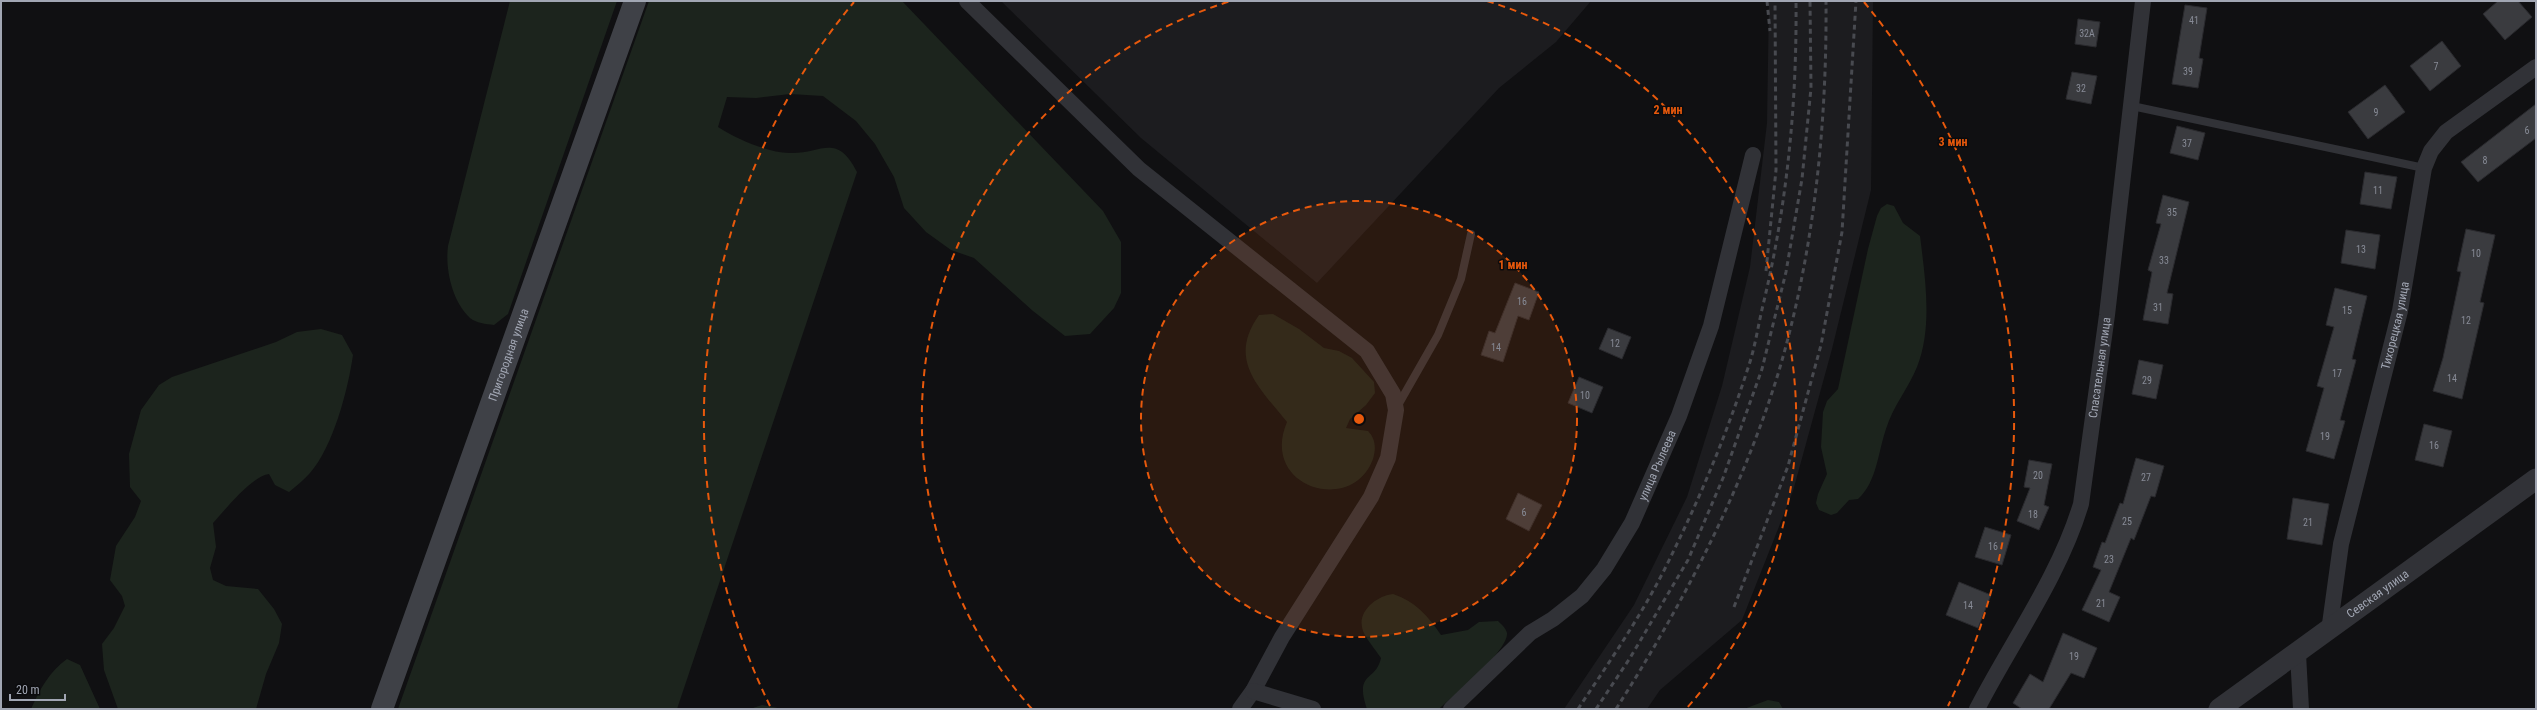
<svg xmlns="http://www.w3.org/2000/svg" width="2537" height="710" font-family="'Roboto Condensed',sans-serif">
<rect width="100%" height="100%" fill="#101012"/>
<!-- built -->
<path fill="#1c1c1f" d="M1001,1H1591L1556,42L1499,88L1317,283L1141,138Z
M1769,1H1873L1871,190L1832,349L1793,491L1742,620L1660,690L1647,709H1564L1634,605L1687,497L1722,386L1750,267L1767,123Z"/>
<!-- green -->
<path fill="#1c241d" d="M510,1H617L508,314L494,325C486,324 476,323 470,318C452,301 445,269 448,246Z
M649,1H902L1103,211L1121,242V293L1114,308L1090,334L1065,336L1033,311L974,258L951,250L926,232L904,208L894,177L875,144L856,121L823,96L790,94L756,98L727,97L718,127C737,139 766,152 789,153C820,155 836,131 857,172L677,709H398Z
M1887,204L1894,206L1903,223L1920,236C1925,277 1933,327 1917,367C1908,389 1893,406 1886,429C1878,452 1877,482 1858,499L1849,500L1837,513L1831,515L1819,510L1816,503L1818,494L1827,474L1821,447L1823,412L1827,401L1838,389L1868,249L1877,216L1881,208Z
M1273,314L1299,329L1324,348L1339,351L1352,358L1374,382L1375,393L1366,405L1350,419L1346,428L1368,431C1376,439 1376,449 1373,459C1352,516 1259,487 1287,422C1259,387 1227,360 1259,315Z
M321,329L342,335L353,355C348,390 333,447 310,473C304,480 296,486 289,492L275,485L269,474C252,476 225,510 213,523L216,547L210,568L213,580L226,586L258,589L274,609L282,624L279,643L266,674L256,709H118L104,670L102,644L114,628L125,606L122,596L110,580L116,546L135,517L141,501L130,487L129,454L141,410L159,385L172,377L276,342L297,332Z
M1393,594C1415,601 1428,616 1441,635L1468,630L1479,622L1498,621C1501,624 1506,628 1507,633C1508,652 1453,696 1439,709H1367C1354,671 1376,682 1381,658C1375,649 1367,640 1363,631C1356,612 1376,596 1393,594Z
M67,659L80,665L100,709H31C40,689 49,672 67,659Z
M1768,700L1779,702L1783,709H1744Z
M762,705L783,709H750Z"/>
<!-- building -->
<path fill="#3a3b3f" stroke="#2a2a2e" d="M2498,1H2518L2532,17L2505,40L2483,14Z
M2185,5L2207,8L2199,58L2203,59L2198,88L2172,84Z
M2078,19L2100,22L2096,47L2075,44Z
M2442,41L2461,66L2430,91L2410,66Z
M2072,72L2097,76L2091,104L2066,99Z
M2385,85L2405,112L2368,139L2348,112Z
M2536,104V138L2478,182L2461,162Z
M2177,126L2205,133L2198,160L2170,153Z
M2365,172L2397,177L2391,209L2360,204Z
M2163,195L2189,202L2167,293L2173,294L2168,324L2143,320L2152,272L2148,270L2161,224L2156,223Z
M2466,229L2495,235L2480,302L2484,303L2462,399L2433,391L2443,358L2461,272L2457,271Z
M2346,230L2380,235L2375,269L2341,263Z
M1515,283L1539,292L1529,320L1518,316L1503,362L1481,355L1489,331L1495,333Z
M2335,288L2367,296L2352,359L2356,360L2340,420L2345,421L2334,459L2306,451L2324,388L2317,386L2334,327L2326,325Z
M1608,328L1631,337L1622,359L1599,349Z
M2139,360L2163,365L2156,399L2132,394Z
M1579,377L1603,387L1592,413L1568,403Z
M2424,424L2452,431L2443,467L2415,460Z
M2136,458L2164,466L2155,497L2151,496L2134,540L2131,538L2109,592L2120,597L2109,622L2082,610L2101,570L2093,567L2102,542L2105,543L2120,503L2123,504Z
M2029,460L2052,464L2044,505L2049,507L2039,530L2017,521L2030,488L2024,487Z
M1518,493L1542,505L1529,531L1506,519Z
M2293,498L2329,504L2322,545L2287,539Z
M1985,527L2011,535L2002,565L1975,557Z
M1959,582L1991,595L1978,628L1946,615Z
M2063,633L2097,648L2084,678L2071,673L2049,709H2022L2013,703L2030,674L2043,682Z"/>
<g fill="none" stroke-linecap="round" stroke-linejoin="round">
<!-- service -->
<path stroke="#313237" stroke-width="8" d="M2132,106L2424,168
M1397,407L1438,335L1461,279L1471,234"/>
<!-- minor -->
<g stroke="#313237" stroke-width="16">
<path d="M967,1L1139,169L1367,351L1393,394L1396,410L1388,458L1371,497L1282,637L1253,691L1240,709"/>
<path id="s1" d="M2329,631L2341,544L2400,311L2424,168L2431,151L2446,132L2536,67"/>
<path d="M2298,654L2301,709"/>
<path d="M1253,691L1313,709"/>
<path id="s2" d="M1451,709L1530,633L1553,619L1582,596L1604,569L1632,523L1679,416L1711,326L1753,155"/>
<path id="s3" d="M1977,709C2012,641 2059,577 2081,504L2107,315L2143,1"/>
</g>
<!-- tertiary -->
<path stroke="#313237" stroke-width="21" id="s4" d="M2219,709L2536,479"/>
<!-- secondary -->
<path stroke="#3f4147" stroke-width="22" id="s5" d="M382,709L635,1"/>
<!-- rail -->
<path stroke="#484a50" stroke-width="3" stroke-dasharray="5 4" stroke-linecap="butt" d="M1767,1L1770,31
M1766,271L1776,170L1775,1
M1734,607L1788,466L1821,345L1842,232L1856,1
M1578,709C1612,658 1648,606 1674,550C1703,491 1728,430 1748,368C1755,348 1758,326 1763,305C1787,206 1797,103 1796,1
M1596,709L1630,658L1688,560L1723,478L1762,369L1786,272L1802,179L1811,88L1810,1
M1616,709C1683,604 1741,493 1778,374C1814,254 1827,125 1826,1"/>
</g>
<!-- distance rings -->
<circle cx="1359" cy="419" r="218" fill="#e8590c" fill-opacity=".12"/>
<g fill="none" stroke="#e8590c" stroke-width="2" stroke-dasharray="7 5">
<circle cx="1359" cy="419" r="218"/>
<path d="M1032 709A437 437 0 0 1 1231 1M1487 1A437 437 0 0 1 1686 709"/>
<path d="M770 706A655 655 0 0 1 854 2M1864 2A655 655 0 0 1 1948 706"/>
</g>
<g text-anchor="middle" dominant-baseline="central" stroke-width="3" stroke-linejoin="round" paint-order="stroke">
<!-- number labels -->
<g font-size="10" fill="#878b96">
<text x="2194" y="20">41</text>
<text x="2087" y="33">32А</text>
<text x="2436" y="66">7</text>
<text x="2188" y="71">39</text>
<text x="2081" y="88">32</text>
<text x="2376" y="112">9</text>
<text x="2527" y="130">6</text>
<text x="2187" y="143">37</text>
<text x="2485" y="160">8</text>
<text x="2378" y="190">11</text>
<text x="2172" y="212">35</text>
<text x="2361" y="249">13</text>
<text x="2476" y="253">10</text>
<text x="2164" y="260">33</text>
<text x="1522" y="301">16</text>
<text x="2158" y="307">31</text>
<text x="2347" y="310">15</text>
<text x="2466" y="320">12</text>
<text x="1615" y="343">12</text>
<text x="1496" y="347">14</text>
<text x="2337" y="373">17</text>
<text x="2452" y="378">14</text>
<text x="2147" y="380">29</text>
<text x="1585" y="395">10</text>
<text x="2325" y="436">19</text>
<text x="2434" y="445">16</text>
<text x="2038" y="475">20</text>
<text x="2146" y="477">27</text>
<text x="1524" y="512">6</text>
<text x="2033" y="514">18</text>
<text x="2127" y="521">25</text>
<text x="2308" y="522">21</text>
<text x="1993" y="546">16</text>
<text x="2109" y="559">23</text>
<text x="2101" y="603">21</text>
<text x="1968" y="605">14</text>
<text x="2074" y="656">19</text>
</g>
<!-- street labels -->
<g font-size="12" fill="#a1a6b3" stroke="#0b0b0d">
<text stroke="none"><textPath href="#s1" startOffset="313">Тихорецкая улица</textPath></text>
<text stroke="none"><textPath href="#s5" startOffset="376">Пригородная улица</textPath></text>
<text stroke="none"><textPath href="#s3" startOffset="368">Спасательная улица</textPath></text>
<text stroke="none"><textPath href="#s2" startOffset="325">улица Рылеева</textPath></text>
<text stroke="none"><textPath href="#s4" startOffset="196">Севская улица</textPath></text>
</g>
</g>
<circle cx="1359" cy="419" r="6" fill="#e8590c" stroke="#0b0b0d" stroke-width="2"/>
<g font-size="12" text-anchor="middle" font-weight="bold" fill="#e8590c" stroke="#0b0b0d" stroke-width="3" stroke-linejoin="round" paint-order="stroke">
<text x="1668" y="114">2 мин</text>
<text x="1953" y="146">3 мин</text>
<text x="1513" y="269">1 мин</text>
</g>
<!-- border -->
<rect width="2537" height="710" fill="none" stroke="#a1a6b3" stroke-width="4"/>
<!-- scale -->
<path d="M10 694v6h55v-6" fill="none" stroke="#a1a6b3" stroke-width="2"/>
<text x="16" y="694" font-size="12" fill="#a1a6b3" stroke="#0b0b0d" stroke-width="3" paint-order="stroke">20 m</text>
</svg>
